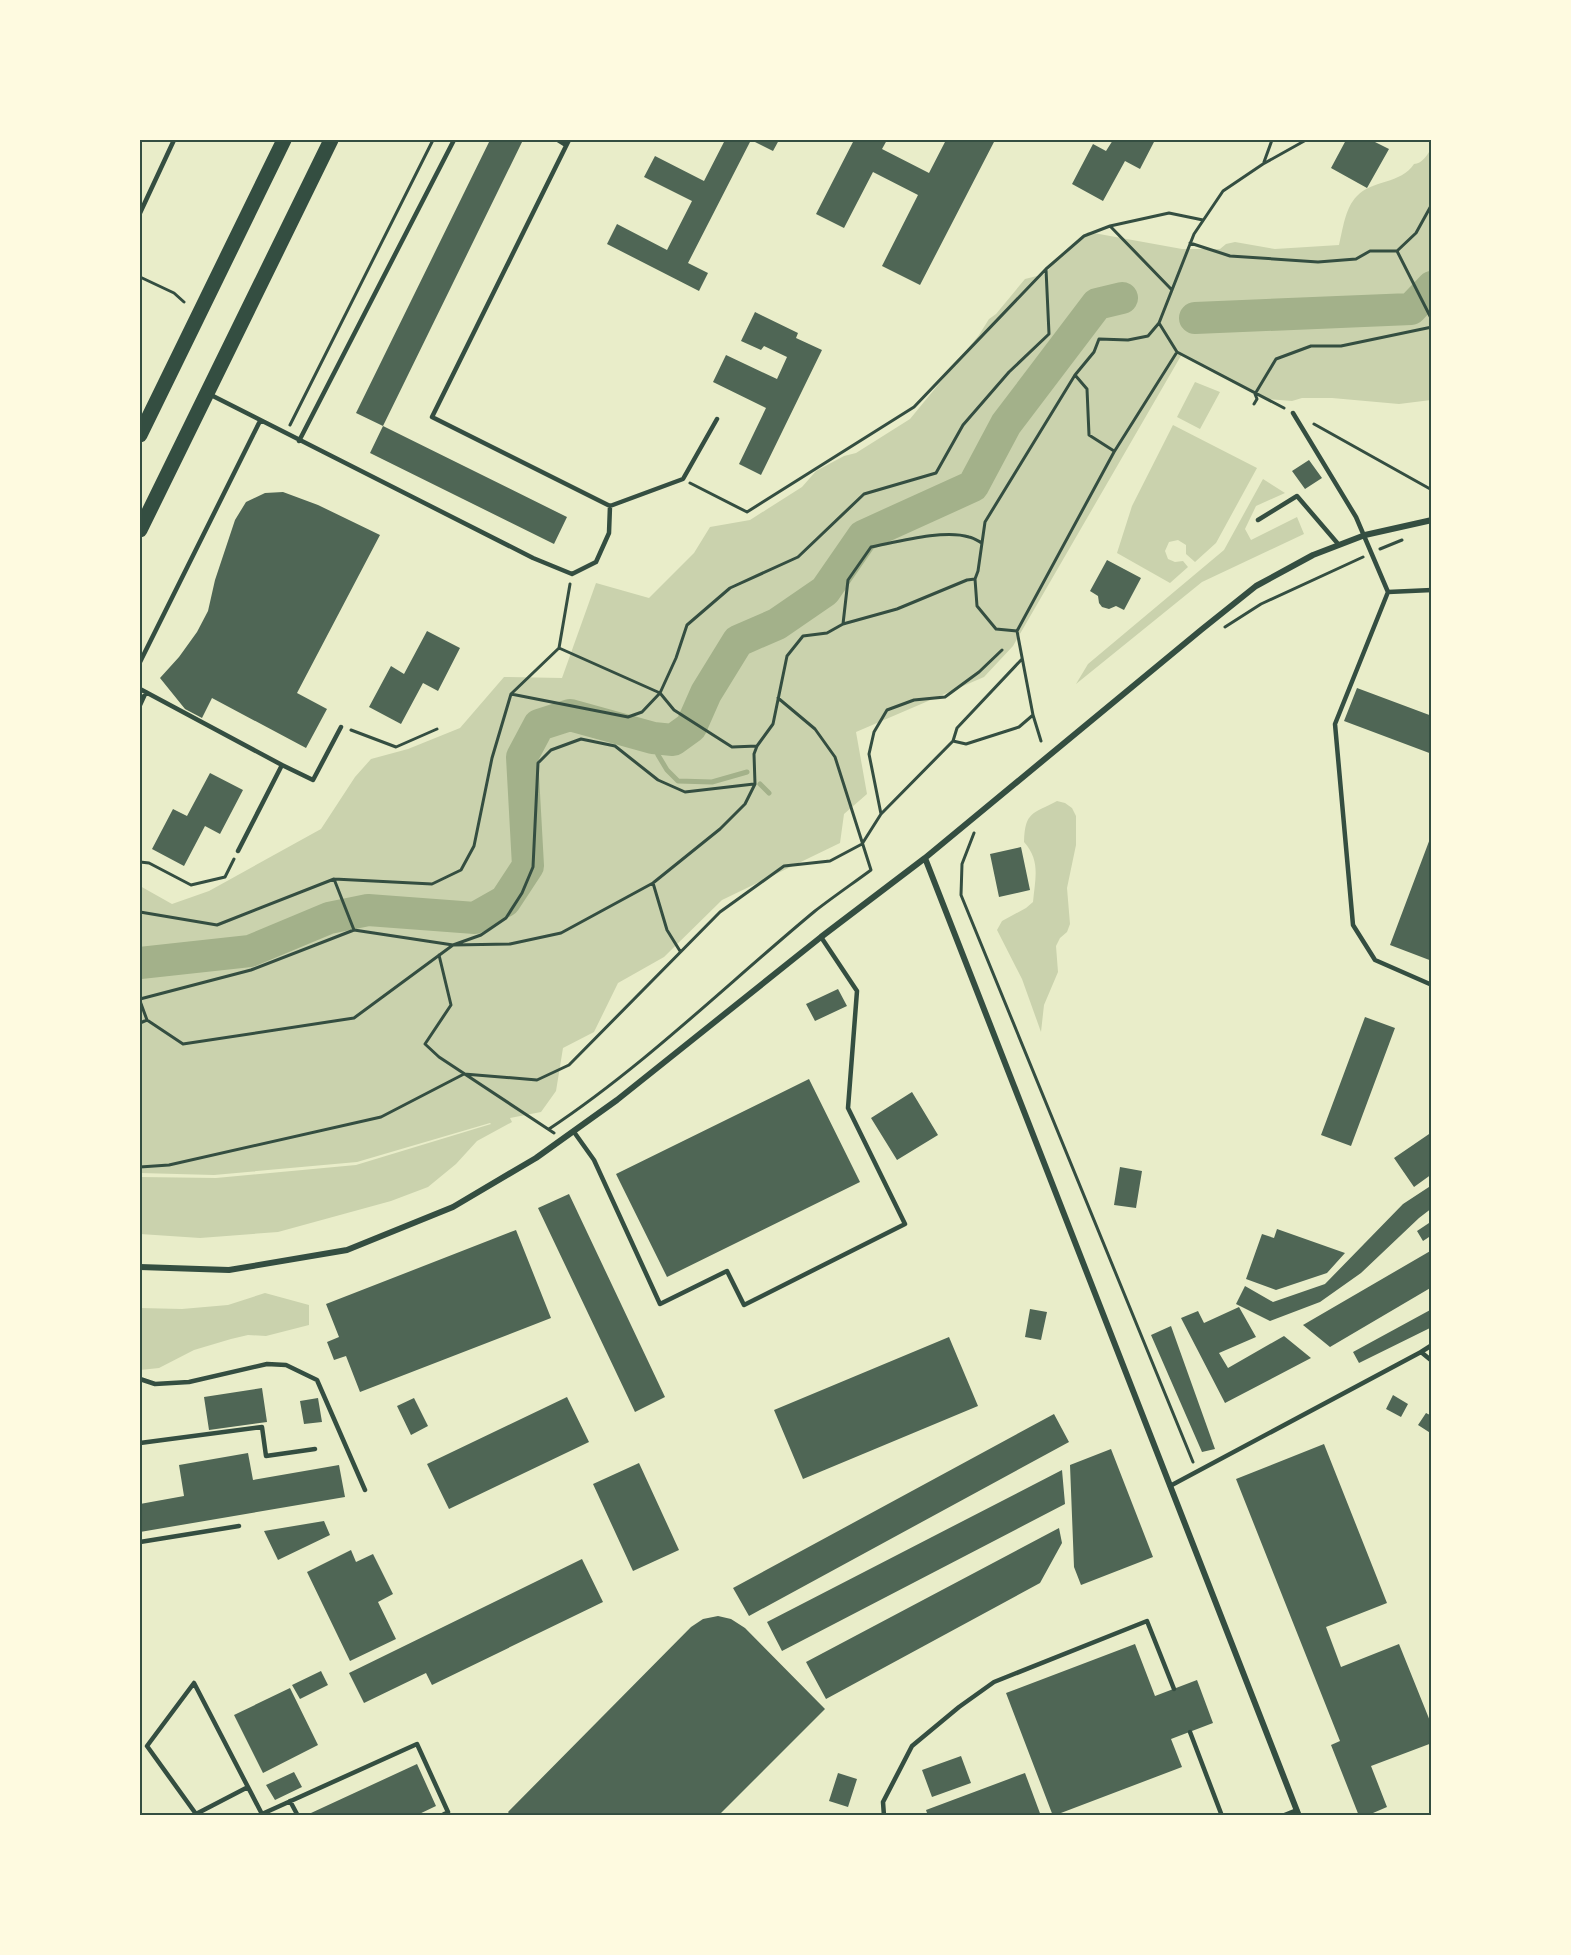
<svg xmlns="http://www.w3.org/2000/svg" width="1571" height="1955" font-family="'PT Sans Narrow',sans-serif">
<rect width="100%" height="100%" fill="#e9edc9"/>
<!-- green -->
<path fill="#cad2ad" d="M1431,149V400L1399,404L1332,398H1302L1292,401L1266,399L1182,354L1013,646L984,677L856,732L867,794L844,814L840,843L722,900L664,957L618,983L594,1032L563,1048L556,1091L541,1112L510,1118L512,1122L477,1141L456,1164L428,1187L391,1201L278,1232L200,1238L140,1234V1177L216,1178L356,1165L491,1124L490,1123L357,1162L214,1175L140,1173V886L172,904L209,891L321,829L355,777L371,759L408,749L460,728L504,677L562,678L596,583L649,598L694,553L710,527L750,520L802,487L816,471L844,456L856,453L910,419L979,335L989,319L996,314L1025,279L1045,274L1060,256L1088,232L1182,249H1220L1226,244L1235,242L1275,249L1339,245C1343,229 1345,208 1357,196C1372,180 1401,184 1414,164C1422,164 1427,155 1431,149Z
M1195,382L1220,392L1200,429L1177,417Z
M1173,425L1257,468L1216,543L1195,562L1186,554V545L1178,540L1169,542L1165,551L1168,559L1175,562L1183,561L1188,567L1170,583L1117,553L1132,506Z
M1263,479L1285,493L1256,506L1245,529L1251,540L1297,517L1304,534L1202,582L1076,684L1088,664L1224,550Z
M1057,801L1065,803L1072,808L1076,816V845L1067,888L1070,924L1067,932L1060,938L1056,946L1058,972L1044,1005L1041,1032L1022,979L997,930L1002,921L1026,908L1033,902C1035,879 1041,861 1024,842C1025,811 1033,814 1057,801Z
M265,1293L309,1305V1325L266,1336L248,1335L231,1339L194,1350L159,1368L140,1370V1308L182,1309L228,1305Z"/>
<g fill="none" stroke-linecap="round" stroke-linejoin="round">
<!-- stream -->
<path stroke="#a3b18a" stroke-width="5" d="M653,738L658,755L667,770L678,781L712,782L747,772
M760,784L769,793"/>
<!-- river -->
<path stroke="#a3b18a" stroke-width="32" d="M1195,318L1411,309L1432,287
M140,963L250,951L329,918L368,910L475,918L505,901L528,866L522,757L539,725L570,715L653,738L673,740L691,727L706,693L738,641L777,624L825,591L863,536L973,486L1006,424L1097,304L1122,298"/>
</g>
<!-- building -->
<path fill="#4f6655" d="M490,140H523L383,426L356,413Z
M725,140H779L773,151L751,140L688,263L708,273L699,291L607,244L617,224L667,250L692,201L644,177L655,156L704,181Z
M854,140H887L882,149L929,173L946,140H995L920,285L882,266L918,195L873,172L844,228L816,214Z
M1113,140H1155L1140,169L1125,161L1103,201L1072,184L1093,144L1106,151Z
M1346,140H1371L1389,149L1367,188L1331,168Z
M755,312L798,333L796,338L822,350L761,475L739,464L766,408L713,382L726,355L777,379L787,357L764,346L761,350L741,341Z
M383,426L567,517L554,544L370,453Z
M1309,460L1322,478L1305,489L1292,471Z
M283,492L318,505L380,535L297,693L327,709L306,748L212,698L202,718L185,709L160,678L179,657L197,632L208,611L215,580L235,520L246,502L265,493Z
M1107,560L1141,578L1124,610L1116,606L1109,609L1102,607L1099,603L1098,596L1090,591Z
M427,631L460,648L438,691L423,683L401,724L369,707L391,666L404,674Z
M1357,688L1432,716V754L1344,721Z
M210,773L243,790L220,834L205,826L184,866L152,849L173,809L187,816Z
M1431,836H1432V961L1390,945Z
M1021,847L1030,890L999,897L990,854Z
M838,989L847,1006L815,1021L806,1004Z
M1365,1017L1395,1028L1351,1146L1321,1135Z
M809,1079L860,1182L667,1277L616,1174Z
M912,1092L938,1135L897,1160L871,1118Z
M1432,1132V1174L1414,1187L1394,1158Z
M1120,1167L1142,1171L1136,1208L1114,1205Z
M1432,1185V1208L1419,1218L1361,1273L1320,1302L1270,1321L1236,1304L1245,1286L1273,1302L1325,1284L1403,1204Z
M569,1194L665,1397L635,1412L538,1208Z
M1432,1221V1235L1423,1241L1417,1231Z
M1277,1229L1345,1253L1327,1273L1276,1290L1246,1279L1262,1234L1274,1238Z
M516,1230L551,1318L360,1392L346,1356L334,1360L327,1342L339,1337L326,1304Z
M1432,1250V1287L1330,1347L1303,1325Z
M1239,1307L1256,1337L1219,1353L1228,1368L1284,1336L1311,1358L1225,1403L1181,1318L1198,1311L1204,1323Z
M1030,1309L1047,1312L1041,1340L1025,1337Z
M1432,1309V1327L1359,1363L1353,1352Z
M1171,1326L1215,1449L1202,1452L1151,1335Z
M949,1337L978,1406L803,1479L774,1410Z
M262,1388L267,1422L209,1430L204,1397Z
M1393,1395L1408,1404L1401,1417L1386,1409Z
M567,1397L589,1442L449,1509L427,1464Z
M318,1398L322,1422L304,1424L300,1401Z
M414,1398L428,1426L411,1435L397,1406Z
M1426,1413L1432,1416V1434L1418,1425Z
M1054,1414L1069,1442L749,1616L733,1588Z
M1324,1444L1387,1603L1326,1627L1341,1667L1399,1644L1432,1726V1743L1371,1766L1387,1807L1366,1816H1359L1331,1745L1340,1741L1236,1479Z
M1111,1449L1153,1557L1081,1585L1074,1567L1070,1465Z
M248,1453L253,1480L339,1465L345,1497L140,1532V1504L184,1496L179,1465Z
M639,1463L679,1550L633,1571L593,1484Z
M1062,1470L1065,1504L782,1651L767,1622Z
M324,1521L330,1535L278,1560L264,1531Z
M1059,1528L1062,1543L1040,1583L826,1699L806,1662Z
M351,1550L356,1562L373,1554L393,1594L378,1602L396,1639L350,1661L307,1572Z
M582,1559L603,1602L432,1685L426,1673L364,1703L349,1673Z
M718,1616L731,1619L745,1628L825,1709L718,1816H511L508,1812L691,1627L703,1619Z
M1135,1644L1155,1696L1197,1680L1213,1723L1171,1739L1182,1767L1053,1816L1006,1693Z
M321,1671L328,1685L300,1699L292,1685Z
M290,1688L318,1745L263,1773L234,1715Z
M961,1756L971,1783L932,1797L922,1770Z
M417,1764L436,1806L415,1816H312L311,1813Z
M294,1772L302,1787L275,1800L266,1785Z
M838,1773L857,1779L848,1807L829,1801Z
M1025,1773L1041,1816H928L926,1810Z"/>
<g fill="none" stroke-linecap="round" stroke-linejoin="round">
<!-- path -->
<path stroke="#344e41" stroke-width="3" d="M1264,162L1272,140
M1110,226L1172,290
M1190,243L1230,256L1318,262L1356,259L1370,251H1397L1416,233L1432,204
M1397,251L1432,320
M140,277L174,293L184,302
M1075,375L1087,389L1089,435L1114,451
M1254,404L1257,399L1255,394L1276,359L1311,346H1341L1432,327
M1284,408L1177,352L1159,323L1194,234L1223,191L1263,164L1306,140
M1314,424L1432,490
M290,425L433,140
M690,483L747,512L914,407L1046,269L1084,236L1110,226L1169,213L1203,220
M1380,549L1402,540
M975,579L977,606L996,629L1017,631L1114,452L1177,352
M570,584L559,648L660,693L674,710L732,747L757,746
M843,624L848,580L871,547C897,542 944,529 969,537C974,538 978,541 982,543
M1225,627L1261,604L1363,557
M1017,631L1033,715L1041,741
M511,694L628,717L642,712L660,693L676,658L687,625L730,588L798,557L864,494L936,473L963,425L1009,372L1049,334L1046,269
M351,730L396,747L437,729
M953,741L957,728L1022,659
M881,814L869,754L874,732L887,710L914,700L945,697L979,672L1002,650
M974,833L962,864L961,895L1193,1462
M140,862L149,863L191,885L225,877L234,859
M334,879L354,930
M653,883L667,930L680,951
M140,912L217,925L334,879L432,884L461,870L474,846L492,758L511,694L559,648
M439,955L451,1005L425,1044L439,1057L554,1133
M140,999L251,970L354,930L453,945L481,935L506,918L522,893L533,867L538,763L551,750L581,739L615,746L658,780L685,792L754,784
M140,1001L147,1020L183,1044L354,1018L453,945L510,944L561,933L653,883L720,829L745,804L755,784L754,754L757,746L773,724L787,656L803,636L827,633L843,624L897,609L967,580L975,579L978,571L985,522L1075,375L1094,352L1099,339L1128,340L1148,336L1159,323
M140,1023L147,1020
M549,1129C644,1066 727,984 815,911C833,897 852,884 871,870L835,757L815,729L778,698
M140,1167L169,1165L381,1117L464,1074L537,1080L569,1065L720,912L784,866L830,861L862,844L881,814L953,741L966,744L1019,727L1033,715"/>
<!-- service -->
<path stroke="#344e41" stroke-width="4.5" d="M558,140L566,145
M140,213L174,140
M209,394L533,558L572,574L596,562L609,533L610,506L432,417L569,140
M1293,413L1356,517L1388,592
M299,441L454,140
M610,506L683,479L717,419
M1258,520L1297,496L1339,545
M1432,590L1388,592L1335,724L1353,925L1375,960L1432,985
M140,662L260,421
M140,689L282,765L238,851
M140,705L146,692
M282,765L313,780L341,727
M574,1132L594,1160L660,1304L727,1271L744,1305L905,1224L848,1108L857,991L821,937
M1421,1352L1432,1345
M140,1379L155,1384L189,1382L267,1364L286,1365L317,1380L365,1490
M140,1443L262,1427L266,1456L315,1449
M1170,1486L1421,1352L1432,1361
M140,1542L239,1526
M1190,1732L1222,1816
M290,1801L298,1816
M196,1814L248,1787
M262,1814L417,1744L448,1812L441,1816
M195,1816L196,1814L147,1746L194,1683L263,1816
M884,1816L883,1802L912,1746L959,1707L994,1682L1147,1621L1174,1689
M1282,1816L1297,1810"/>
<!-- minor -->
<path stroke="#344e41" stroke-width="6" d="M925,858L1299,1816
M140,1267L229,1270L347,1250L453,1207L536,1158L617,1100L821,937L925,858L1201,630L1256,586L1313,555L1365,535L1432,520"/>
<!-- primary -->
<path stroke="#344e41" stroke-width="15" d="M140,435L284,140
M140,530L331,140"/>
</g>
<!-- border -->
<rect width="1571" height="1955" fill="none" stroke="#fefae0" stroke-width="282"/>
<rect x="141" y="141" width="1289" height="1673" fill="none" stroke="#344e41" stroke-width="2"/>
</svg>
